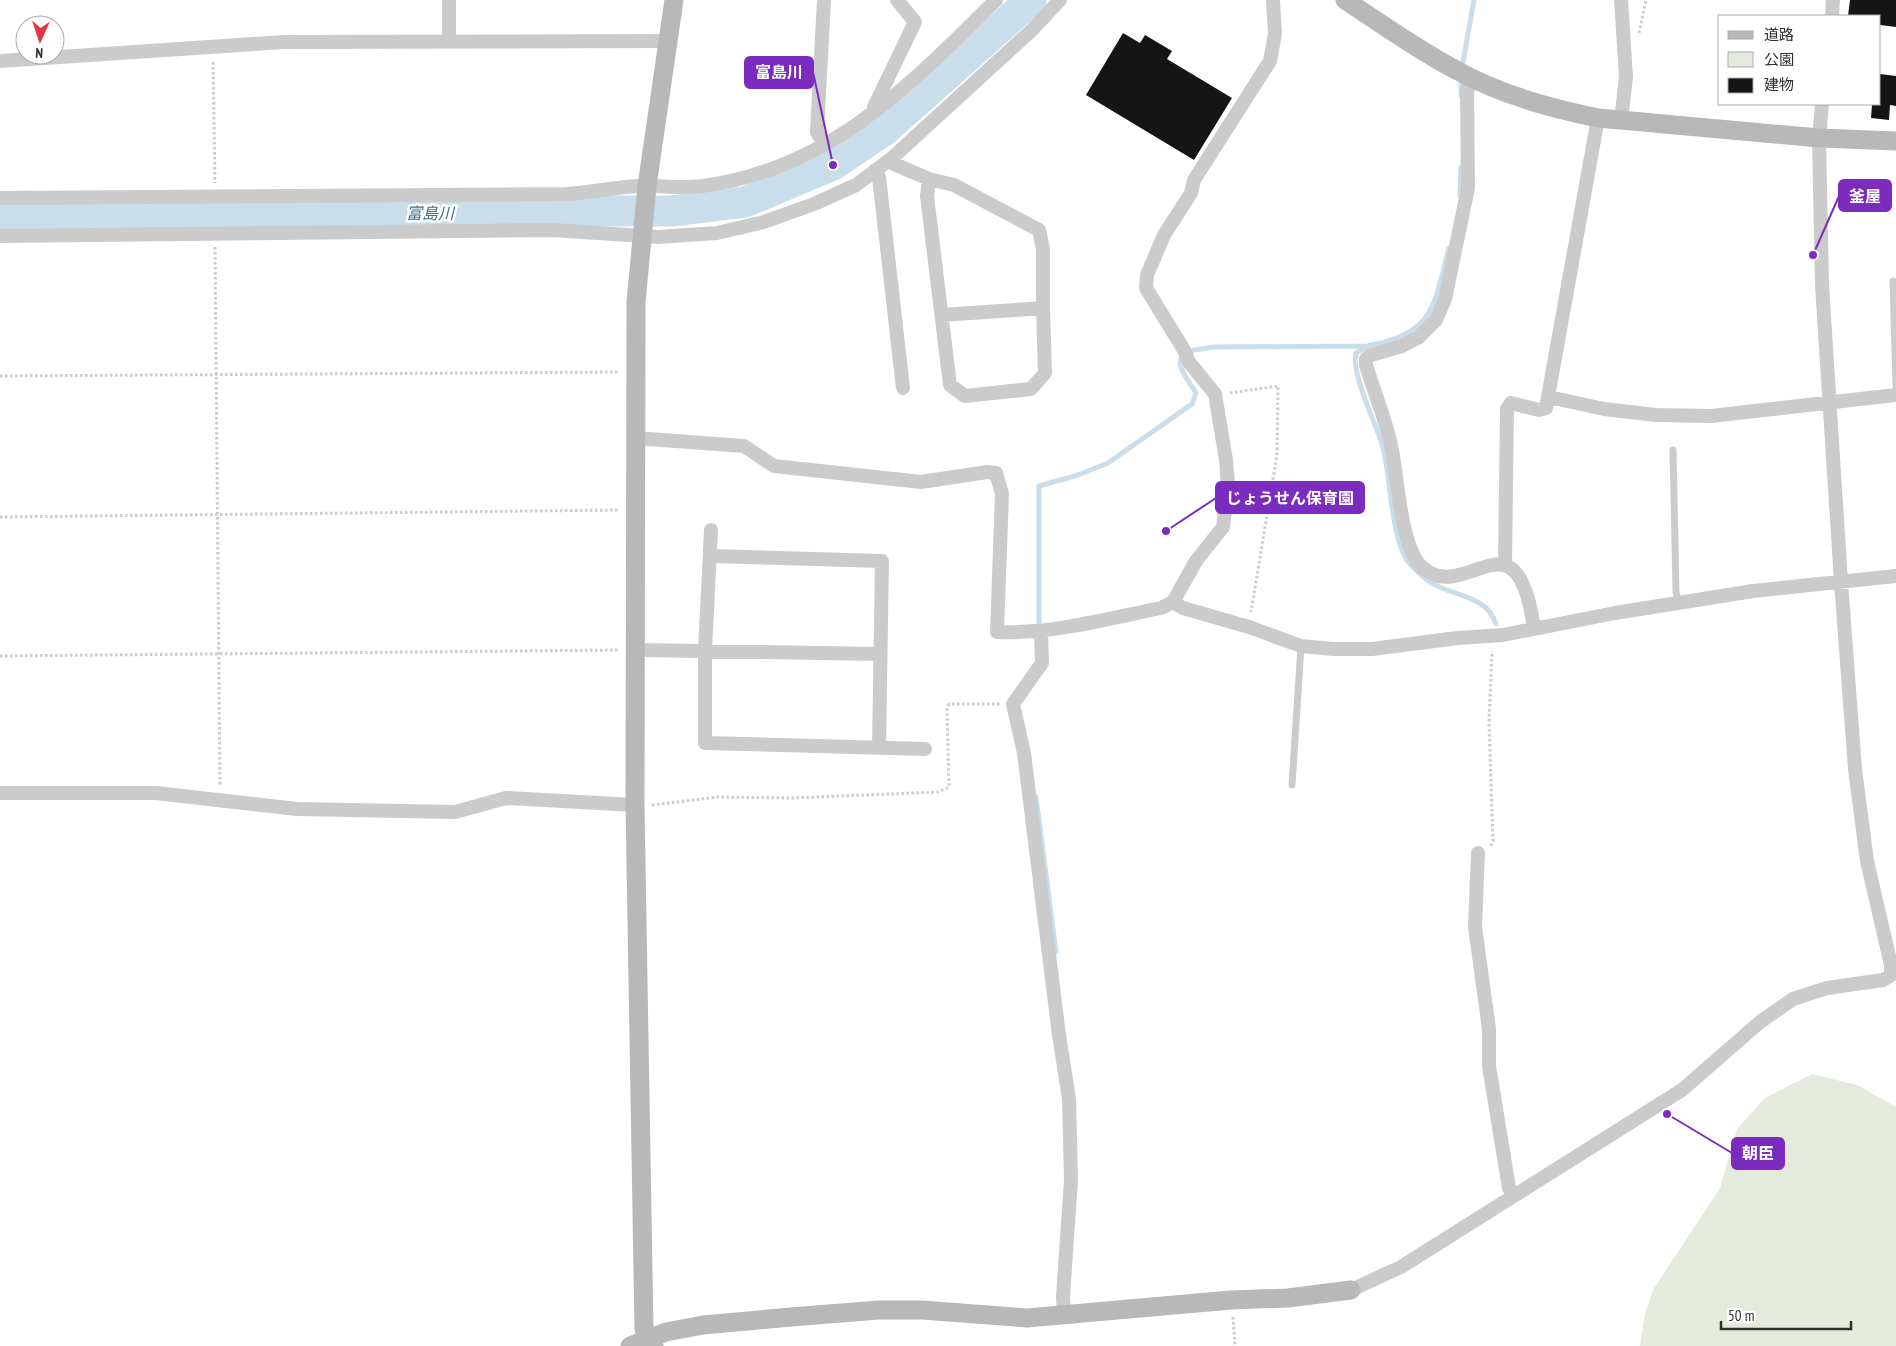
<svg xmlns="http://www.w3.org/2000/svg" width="1896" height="1346" font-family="'PT Sans Narrow','Noto Sans JP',sans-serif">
<rect width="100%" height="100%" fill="#fff"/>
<!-- green -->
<path fill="#e4ebdc" d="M1812,1074L1857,1085L1896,1107V1346H1640L1645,1314L1653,1290L1720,1188L1737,1129L1765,1098Z"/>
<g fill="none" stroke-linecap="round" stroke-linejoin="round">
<!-- stream -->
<path stroke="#c9ddea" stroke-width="5" d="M1462,68L1474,0
M1461,96V77
M1460,196L1461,167
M1366,347L1356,353C1351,376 1377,424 1383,448C1391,478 1391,541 1409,563C1418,573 1428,583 1442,588C1463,597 1488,599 1496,624
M1039,623V486L1078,475L1108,463L1192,404L1196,393L1185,376L1180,365L1181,359L1194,350L1214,347L1367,346C1435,333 1433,308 1449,248
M1036,797L1056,952"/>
<!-- river -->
<path stroke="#c9ddea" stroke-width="31" d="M0,216L502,211H671L745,202L833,165L885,130L1031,0"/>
</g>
<!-- building -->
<path fill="#151515" d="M1850,0H1896V27L1880,25V16H1848Z
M1123,33L1140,43L1145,35L1172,51L1167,59L1232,98L1194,160L1086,95Z
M1880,74L1896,76V106L1890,105L1889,120L1871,118L1872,104H1880Z"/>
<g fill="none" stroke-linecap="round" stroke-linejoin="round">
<!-- path -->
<path stroke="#cbcbcb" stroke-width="3" stroke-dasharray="2.5 2.5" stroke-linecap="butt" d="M1639,33L1646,0
M213,62L215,183
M215,247L220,786
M0,376L619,372
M1230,393L1278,386L1277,455L1251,612
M0,517L619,510
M0,656L619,650
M652,805L718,797L792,798L938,792L949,787L947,710L949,704H1000
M1491,846L1493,841L1489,722L1492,651
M1233,1317L1235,1346"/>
<!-- lane -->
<path stroke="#cbcbcb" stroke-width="7" d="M1893,281L1896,386
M1673,450L1676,592L1678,603
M1292,785L1301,646"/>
<!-- street -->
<path stroke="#cbcbcb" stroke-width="14" d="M824,0L817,132L825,145
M1621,0L1626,77L1621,120
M1832,16L1833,0
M449,40V0
M0,61L284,42L668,41
M1473,79L1467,91L1468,188L1445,299L1436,320L1419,337L1402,346L1371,355L1366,359V365C1374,392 1385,418 1391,445C1398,476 1400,549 1423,568C1466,605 1517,505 1534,629
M874,112V107L915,22L897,0
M892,158L894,164L929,179L954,185L1039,230L1043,249V308L942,315
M875,170L879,177L903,388
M929,179L927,196L950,385L965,396L1031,389L1045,373L1043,308
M0,198L566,194C590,193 614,187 638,186C659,185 680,189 702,186C829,170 910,85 996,0
M0,236L553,230L658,237L717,233L764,222L814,204L856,185L892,158L1032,30L1060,0
M1549,397L1604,409L1656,415L1711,416L1896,395
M635,438L744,446L774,466L921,482L987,472L996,473L1002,494L997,632C1053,634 1106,619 1161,608L1173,602L1196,561L1223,527L1228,486L1226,460L1215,394L1189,362L1184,350L1146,288L1147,275L1164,235L1191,193L1194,180L1270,61L1275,34L1273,0
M711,530L705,651V743L925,749
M710,556L882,561L879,747
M1505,565L1507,409L1511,403L1539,410L1546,408L1598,118
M1173,602L1183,608L1249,627L1301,646L1333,649H1372L1458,638L1503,635L1615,613L1753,591L1896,576
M1041,632L1042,663L1013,704L1024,753L1059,1035L1069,1099L1071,1180L1063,1296L1064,1316
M635,650L880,654
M0,793H156L297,809L455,812L506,798L635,805
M1478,853L1475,927L1489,1029V1066L1509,1188L1513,1194
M1351,1290L1401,1267L1682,1090L1760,1022L1793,999L1827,988L1883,980L1891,975V965L1867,861L1855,769L1841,582L1822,285L1819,138L1822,104"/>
<!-- secondary -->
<path stroke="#b8b8b8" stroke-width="19" d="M1345,0C1382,24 1419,51 1458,71C1502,95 1550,108 1598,118L1819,138L1896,141
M630,1346L666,1332L703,1325L791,1317L879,1310H922L1027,1318L1231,1300L1288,1298L1351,1290
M654,1346L644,1329L635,805L636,302L647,186L674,0"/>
</g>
<g text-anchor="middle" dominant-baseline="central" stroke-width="5" stroke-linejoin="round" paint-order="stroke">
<!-- water labels -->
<g font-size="16" font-style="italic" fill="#3f6e8d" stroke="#fff">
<text x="430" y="213">富島川</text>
</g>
</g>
<!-- callouts -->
<path fill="none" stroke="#7b2cbf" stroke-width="2" d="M833 165L813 72M1813 255L1839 196M1166 531L1216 498M1667 1114L1732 1153"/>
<g fill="#7b2cbf" stroke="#fff" stroke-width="2">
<circle cx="833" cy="165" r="5"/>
<circle cx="1813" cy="255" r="5"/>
<circle cx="1166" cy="531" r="5"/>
<circle cx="1667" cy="1114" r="5"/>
</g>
<g fill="#7b2cbf" stroke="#7b2cbf" stroke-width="2">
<rect x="745" y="57" width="68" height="31" rx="5"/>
<rect x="1839" y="180" width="52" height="31" rx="5"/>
<rect x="1216" y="482" width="148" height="31" rx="5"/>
<rect x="1732" y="1138" width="52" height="31" rx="5"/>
</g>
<g font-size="16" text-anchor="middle" font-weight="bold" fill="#fff">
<text x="779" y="78">富島川</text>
<text x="1865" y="202">釜屋</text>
<text x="1290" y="504">じょうせん保育園</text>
<text x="1758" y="1159">朝臣</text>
</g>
<!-- legend -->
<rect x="1718" y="15" width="162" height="90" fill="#ffffff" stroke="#ababab"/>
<rect x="1728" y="31" width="25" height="8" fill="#b8b8b8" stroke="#ababab"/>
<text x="1764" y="40" font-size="15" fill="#2e2e2e">道路</text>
<rect x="1728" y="52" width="25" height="15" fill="#e4ebdc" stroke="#ababab"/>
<text x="1764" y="65" font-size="15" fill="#2e2e2e">公園</text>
<rect x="1728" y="78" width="25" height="15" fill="#151515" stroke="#ababab"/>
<text x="1764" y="90" font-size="15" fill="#2e2e2e">建物</text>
<!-- north arrow -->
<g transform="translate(40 40) rotate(183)"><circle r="24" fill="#ffffff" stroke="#ababab"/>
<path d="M0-4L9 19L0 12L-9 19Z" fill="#df3640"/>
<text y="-8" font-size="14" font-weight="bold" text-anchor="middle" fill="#2e2e2e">N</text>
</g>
<!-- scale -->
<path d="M1721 1321v8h130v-8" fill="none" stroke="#2e2e2e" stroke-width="2.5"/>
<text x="1728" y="1321" font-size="15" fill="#2e2e2e" stroke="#ffffff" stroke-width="4" paint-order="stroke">50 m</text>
</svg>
